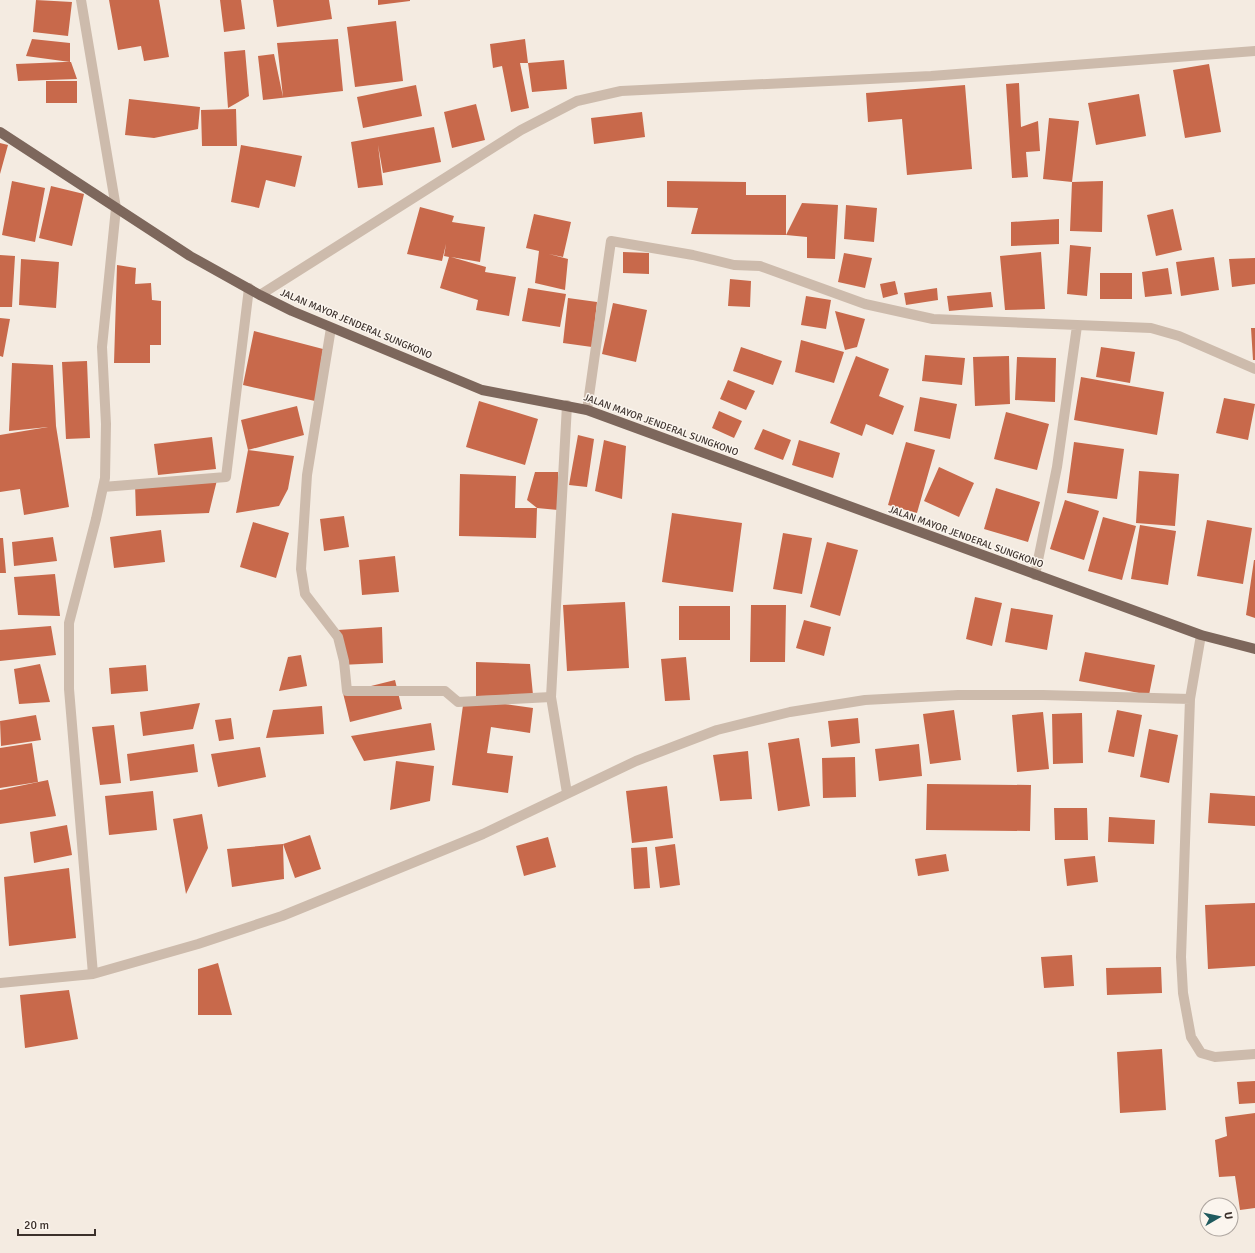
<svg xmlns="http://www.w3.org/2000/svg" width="1255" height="1253" font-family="Signika,sans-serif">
<rect width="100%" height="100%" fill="#f4ebe1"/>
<!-- building -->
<path fill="#c8694b" d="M36,0L72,2L68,36L33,32Z
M109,0H159L169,57L144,61L141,46L118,50Z
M220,0H241L245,29L224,32Z
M273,0H329L332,19L277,27Z
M378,0H410V1L378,5Z
M396,21L403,81L355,87L347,27Z
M32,39L70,43V62L26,56Z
M338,39L343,91L263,100L258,56L274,54L283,97L277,43Z
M525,39L528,63H520L529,108L511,112L502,66L493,68L490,44Z
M245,50L249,96L228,108L224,52Z
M564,60L567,89L532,92L528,63Z
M64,62H71L77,79L18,81L16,64Z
M1209,64L1221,132L1185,138L1173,70Z
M46,81H77V103H46Z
M1019,83L1021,127L1038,121L1040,151L1026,152L1028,177L1012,178L1006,84Z
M416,85L422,116L363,128L357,97Z
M965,85L972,169L907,175L902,119L868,122L866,93Z
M1139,94L1146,136L1096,145L1088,103Z
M129,99L200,107L198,129L154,138L125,135Z
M476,104L485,140L452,148L444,112Z
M236,109L237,146H202L201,110Z
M642,112L645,137L594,144L591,118Z
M1049,118L1079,121L1072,182L1103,181L1102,232L1070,231L1072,182L1043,179Z
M434,127L441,162L383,173L378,145L383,185L358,188L351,142Z
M0,143L8,145L0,174Z
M241,145L302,156L295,187L266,180L259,208L231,202Z
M12,181L45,188L35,242L2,235Z
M667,181L746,182V195H786V235L691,234L698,208L667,207Z
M51,186L84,194L72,246L39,238Z
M802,203L838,205L835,259L807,258V237L786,235Z
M846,205L877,208L874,242L844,239Z
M420,207L454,216L452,222L485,227L480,262L451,257L486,267L485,272L516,277L509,316L476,310L478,300L440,288L449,257L444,256L446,244L442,261L407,254Z
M1173,209L1182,250L1156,256L1147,215Z
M534,214L571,222L563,257L549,254L568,259L565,290L535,283L539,251L526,248Z
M1059,219V244L1011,246V222Z
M1070,245L1091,247L1087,296L1067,294Z
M623,252L649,253V274L623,273Z
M1041,252L1045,309L1005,310L1000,256Z
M844,253L872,258L865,288L838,282Z
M0,255L15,256L12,307H0Z
M1214,257L1219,290L1181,296L1176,262Z
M1255,258V284L1232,287L1229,259Z
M21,259L59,262L56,308L19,305Z
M117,265L136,268L135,284L151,283L152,300L161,301V345H150V363H114Z
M1168,268L1172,294L1145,297L1142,272Z
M1100,273H1132V299H1100Z
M730,279L751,281L750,307L728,306Z
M895,281L898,294L883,298L880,284Z
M528,288L566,294L560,327L522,321Z
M937,288L938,300L906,305L904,293Z
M991,292L993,307L949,311L947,296Z
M806,296L831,300L826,329L801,325Z
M568,298L597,302L592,347L563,343Z
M613,303L647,310L636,362L602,354Z
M835,311L865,319L857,347L845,350Z
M0,318L10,319L3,357L0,356Z
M1251,328H1255V360H1253Z
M254,331L323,349L315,401L243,385Z
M801,340L844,352L834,383L795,372Z
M741,347L782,361L773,385L733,371Z
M1101,347L1135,352L1130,383L1096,377Z
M925,355L965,358L962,385L922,381Z
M856,356L889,369L879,396L904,406L893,435L866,424L862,436L830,423Z
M1009,356L1010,404L975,406L973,357Z
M1017,357L1056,358L1055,402L1015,400Z
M87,361L90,438L66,439L62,362Z
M12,363L53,365L56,426L69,507L24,515L20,489L0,492V435L48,427L9,431Z
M1081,377L1164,392L1157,435L1074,420Z
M728,380L755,391L746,410L720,399Z
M920,397L957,404L950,439L914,431Z
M1224,398L1255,404L1248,440L1216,433Z
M479,401L538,419L525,465L466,447Z
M297,406L304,435L248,450L241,420Z
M719,411L742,421L734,438L712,428Z
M1006,412L1049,424L1037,470L994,459Z
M763,429L791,440L783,460L754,449Z
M578,435L594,439L587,487L569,485Z
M212,437L216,469L158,475L154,444Z
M604,440L626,446L622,499L595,491Z
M799,440L840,453L833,478L792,465Z
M906,442L935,450L917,513L888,505Z
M1074,442L1124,449L1117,499L1067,493Z
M248,450L294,456L288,489L279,506L236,513Z
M939,467L974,483L959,517L924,501Z
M1139,471L1179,474L1175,526L1136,523Z
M535,472H558V510L537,508L527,500Z
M460,474L516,476L515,508H537L536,538L459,536Z
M217,480L209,513L136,516L135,483Z
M996,488L1040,502L1028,542L984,529Z
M1065,500L1099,511L1084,560L1050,549Z
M672,513L742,523L733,592L662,582Z
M344,516L349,547L324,551L320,519Z
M1103,517L1136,526L1122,580L1088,571Z
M1207,520L1252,528L1243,584L1197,576Z
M253,522L289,533L276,578L240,567Z
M1140,525L1176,531L1168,585L1131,579Z
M161,530L165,562L114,568L110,537Z
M783,533L812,538L802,594L773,589Z
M53,537L57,561L14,566L12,542Z
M0,538H3L6,573H0Z
M827,542L858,550L840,616L810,607Z
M395,556L399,592L362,595L359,560Z
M1254,560H1255V618L1246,615Z
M55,574L60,616L18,615L14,577Z
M975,597L1002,603L992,646L966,639Z
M625,602L629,668L567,671L563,605Z
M751,605H786L785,662H750Z
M679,606H730V640H679Z
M1011,608L1053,615L1047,650L1005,642Z
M804,620L831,627L824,656L796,648Z
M51,626L56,655L0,661V630Z
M382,627L383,663L340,665L338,630Z
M1085,652L1155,665L1149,695L1079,681Z
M301,655L307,686L279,691L288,657Z
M686,657L690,700L665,701L661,659Z
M476,662L530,664L533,695L476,696Z
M40,664L50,702L19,704L14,669Z
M146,665L148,691L111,694L109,668Z
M395,680L402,709L350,722L343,693Z
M464,698L533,708L530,733L491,727L487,753L513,756L508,793L452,785Z
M200,703L193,729L143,736L140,712Z
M322,706L324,734L266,738L273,710Z
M954,710L961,760L930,764L923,714Z
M1117,710L1142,715L1134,757L1108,752Z
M1043,712L1049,769L1017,772L1012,715Z
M1082,713L1083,763L1053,764L1052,714Z
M36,715L41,740L1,746L0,721Z
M231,718L234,739L219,741L215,720Z
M858,718L860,743L831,747L828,721Z
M431,723L435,750L364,761L351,736Z
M114,725L121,783L100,785L92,727Z
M1149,729L1178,735L1169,783L1140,777Z
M799,738L810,806L778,811L768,743Z
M32,743L38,782L0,788V748Z
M194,744L198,772L130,781L127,754Z
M919,744L922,776L879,781L875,749Z
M260,747L266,777L218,787L211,754Z
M748,751L752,799L720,801L713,755Z
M855,757L856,797L823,798L822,758Z
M396,761L434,766L430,801L390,810Z
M48,780L56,816L0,824V790Z
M927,784L1031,785L1030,831L926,830Z
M667,786L673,838L632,843L626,791Z
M153,791L157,830L109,835L105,796Z
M1210,793L1255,796V826L1208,823Z
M1054,808H1087L1088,840H1055Z
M202,814L208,848L186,894L173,819Z
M1109,817L1155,820L1154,844L1108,842Z
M67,825L72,855L34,863L30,832Z
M310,835L321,869L295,878L283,844Z
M548,837L556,867L524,876L516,846Z
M283,844L284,879L232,887L227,849Z
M675,844L680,885L660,888L655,847Z
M647,847L650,888L634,889L631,848Z
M946,854L949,871L918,876L915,859Z
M1095,856L1098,882L1067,886L1064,859Z
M69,868L76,938L9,946L4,877Z
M1255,903V966L1208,969L1205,905Z
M1072,955L1074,986L1044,988L1041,957Z
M218,963L232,1015H198V969Z
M1161,967L1162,993L1107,995L1106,968Z
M69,990L78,1039L25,1048L20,995Z
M1162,1049L1166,1110L1120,1113L1117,1052Z
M1255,1081V1103L1239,1104L1237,1082Z
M1255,1113V1208L1240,1210L1235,1176L1219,1177L1215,1140L1227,1136L1225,1117Z"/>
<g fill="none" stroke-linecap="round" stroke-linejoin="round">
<!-- minor -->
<path stroke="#cdbbac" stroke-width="10" d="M81,0L116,208L102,347L106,424L105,478L96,519L69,623V689L93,974
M260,295L521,130L577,101L621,91L931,76L1255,51
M331,328L307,475L301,569L305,594L338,637L344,661L347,691H445L458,702L551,697
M567,405L551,697L567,793
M587,410L611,241L693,255L734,265L760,266L865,304L933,319L1151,328L1179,336L1255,369
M103,487L226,477L249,288
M1035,575L1057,467L1077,326
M1201,635L1190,699L1181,957L1183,993L1191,1037L1201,1053L1215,1057L1255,1054
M0,983L93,974L198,944L282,916L483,834L636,761L717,730L790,712L865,700L958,695H1043L1190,699"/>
<!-- primary -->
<path stroke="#7d675c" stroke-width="10" d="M0,132L190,256L260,295L292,311L482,390L587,410L1201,635L1255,649"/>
</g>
<g text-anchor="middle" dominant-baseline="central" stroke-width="3" stroke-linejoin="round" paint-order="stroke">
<!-- street labels -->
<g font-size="10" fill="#3b302b" stroke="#fbf5ee">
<text transform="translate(356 324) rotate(23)">JALAN MAYOR JENDERAL SUNGKONO</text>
<text transform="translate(661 425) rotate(20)">JALAN MAYOR JENDERAL SUNGKONO</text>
<text transform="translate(966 537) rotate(20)">JALAN MAYOR JENDERAL SUNGKONO</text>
</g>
</g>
<!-- north arrow -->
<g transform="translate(1219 1217) rotate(81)"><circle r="19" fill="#fbf5ee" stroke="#aea6a0"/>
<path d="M0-3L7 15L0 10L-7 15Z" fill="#1f5a5e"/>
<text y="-6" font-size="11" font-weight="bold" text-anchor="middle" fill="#3b302b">U</text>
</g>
<!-- scale -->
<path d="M18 1229v6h77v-6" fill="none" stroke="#3b302b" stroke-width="2"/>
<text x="24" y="1229" font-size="12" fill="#3b302b" stroke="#fbf5ee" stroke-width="3" paint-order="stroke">20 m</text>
</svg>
